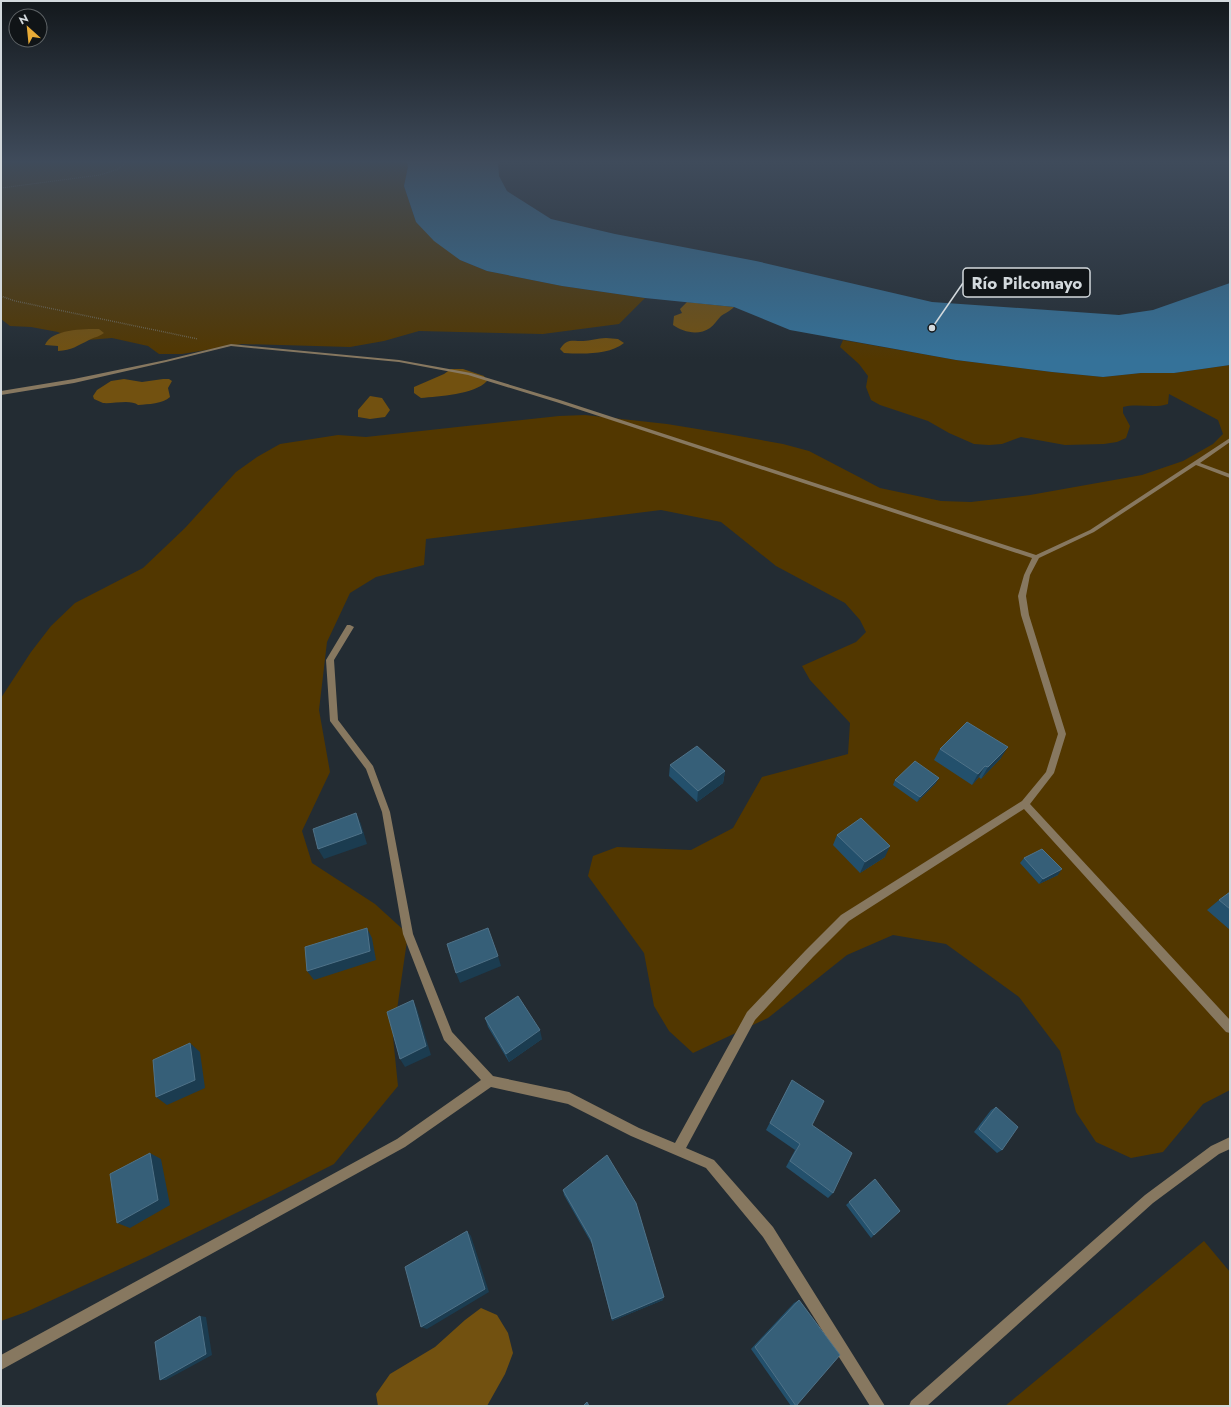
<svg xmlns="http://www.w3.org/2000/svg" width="1231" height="1407" font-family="Jost,sans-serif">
<rect width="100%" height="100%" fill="#232c33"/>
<!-- green -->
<path fill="#523700" d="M1,162H407L408,167L404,186L416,222L460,260L487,271L562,286L645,298L619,324L543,334L419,331L384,341L350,347L242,344L182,354H159L148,346L112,338L75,341L58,332L31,327L10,326L1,319Z
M843,340L956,360L1052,372L1103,377L1141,373H1174L1230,365V1090L1203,1104L1163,1152L1131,1158L1096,1142L1076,1112L1060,1051L1019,997L946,944L893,935L847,955L768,1018L693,1053L669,1031L654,1006L644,953L588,876L593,856L617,847L691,850L733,828L762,777L848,754L850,723L810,680L802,666L856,642L866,632L860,620L845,603L776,566L721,522L661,510L426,539L424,565L376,577L350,593L327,642L319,710L330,772L302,831L312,863L375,904L408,934L393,1037L398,1086L334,1164L273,1195L146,1257L26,1312L1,1321V698L31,652L51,626L75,603L143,568L185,528L236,472L257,457L280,444L338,435L366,437L559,416L585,415L667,424L728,434L783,444L809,451L880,488L941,501L971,502L1030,495L1142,475L1183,461L1213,444L1223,434L1218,420L1169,394L1168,404C1153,409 1138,403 1123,407V413L1130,426L1126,438L1117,442L1104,444L1065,445L1021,437L1002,444L989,445L974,444L949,433L928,421L880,405L871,400L866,387L868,376L859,364L840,347Z
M1204,1241L1230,1272V1406H1005Z"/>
<!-- forest -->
<path fill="#725110" d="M687,302L734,307C729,312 725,313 721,316C717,320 714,325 710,328C698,336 683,332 673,325L674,316L682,313L680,309Z
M99,329L104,333C99,337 94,337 89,340C77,346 72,350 58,351V346L45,345C51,329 84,329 99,329Z
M606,338L618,339L624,343C609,355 583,354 564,353L560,349C567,338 572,341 583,341C590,341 598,338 606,338Z
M451,369H463L484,376L487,381C474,395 439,396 421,398L414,393V387L444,374Z
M163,379H169L172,381L168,388L170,397C163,404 148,404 138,405C131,399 113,404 103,403C100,402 97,400 94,399L93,396L97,390L111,381L124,379L142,382Z
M370,396L382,398L390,410L385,417L370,419L358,417V410Z
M481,1308L497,1315L508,1333L513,1353L505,1374L487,1406H378L376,1394L390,1374L435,1347L465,1320Z"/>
<!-- water -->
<path fill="#357299" d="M407,162H498L499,176L507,191L551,219L615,234L756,261L932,302L1119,315L1153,310L1230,283V365L1174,373H1141L1103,377L1052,372L956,360L790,330L734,307L645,298L562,286L487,271L460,260L434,241L416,222L404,186L408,167Z"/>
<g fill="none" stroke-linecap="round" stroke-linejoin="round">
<!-- path-far1 -->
<path stroke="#828a8f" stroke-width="1" stroke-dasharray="0.5 1.5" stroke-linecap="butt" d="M1,188L100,175L118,169L127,162"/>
<!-- path -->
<path stroke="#828a8f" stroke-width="1.5" stroke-dasharray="0.5 1.5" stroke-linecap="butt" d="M1,296L15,301L198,339"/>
<!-- minor -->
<path fill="#877860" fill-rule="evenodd" d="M231,344L399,360L471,373L560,400L1036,555L1090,530L1230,438V442L1200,463L1230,474V478L1196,465L1094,532L1039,558L1030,575L1026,596L1029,615L1066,734L1054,773L1030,804L1230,1020V1033L1226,1032L1024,809L849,921L813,957L755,1020L686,1148L714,1160L773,1227L885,1406H870L763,1237L706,1168L631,1136L568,1104L491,1087L405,1147L1,1370V1355L397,1139L481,1080L444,1040L403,934L382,812L366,769L330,721L326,660L347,625H350L354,627L334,660L338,720L373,766L390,812L413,934L452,1032L493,1076L569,1092L639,1128L675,1143L747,1012L805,951L841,915L1022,801L1046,772L1058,734L1021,615L1018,596L1024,575L1032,558L556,402L468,375L399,362L231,346L166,362L74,383L1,395V391L74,379L166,360Z
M1230,1137V1149L1219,1154L1153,1203L927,1406H909L911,1401L1145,1195L1211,1146Z"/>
</g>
<!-- wall -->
<path fill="#23506c" d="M940,749L1001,758L981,779L979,777L972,785L934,760Z
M670,765L725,771L723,783L697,802L669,776Z
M895,780L936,783L917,802L893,785Z
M837,835L885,857L860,873L833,845Z
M1024,858L1058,875L1039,884L1020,863Z
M1230,892V930L1207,910L1219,900Z
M485,1018L542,1039L509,1062L488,1027Z
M792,1080L812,1125L833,1193L828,1198L786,1167L795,1150L766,1130Z
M996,1107L1002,1150L997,1153L974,1132L991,1110Z
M875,1179L874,1235L871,1238L846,1205Z
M563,1190L663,1300L612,1321L592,1244L564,1195Z
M799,1300L796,1406H791L751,1349L794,1303Z"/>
<!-- shaded-wall -->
<path fill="#1b3c50" d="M1008,747L1001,758L981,779L988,767Z
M985,766L979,777L972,785L978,774Z
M725,771L723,783L697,802L698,791Z
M939,778L936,783L917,802L920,797Z
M356,813L361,824L367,844L324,859L318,849Z
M890,846L885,857L860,873L865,862Z
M1062,869L1058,875L1039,884L1043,879Z
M367,928L372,938L376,960L314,980L307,971Z
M498,956L501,966L460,983L456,973Z
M413,1000L417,1009L431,1055L405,1067L400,1059Z
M540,1030L542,1039L509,1062L506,1054Z
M190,1043L200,1052L205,1088L167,1105L156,1097Z
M150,1153L161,1159L170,1205L130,1228L117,1223Z
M467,1231L471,1236L489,1292L427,1329L421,1327Z
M664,1297L663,1300L612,1321V1319Z
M200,1316L206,1317L212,1355L166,1380H160Z"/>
<!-- building -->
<path fill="#365f78" stroke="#4f7288" d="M967,722L1008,747L988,767L985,766L978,774L940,749Z
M697,746L725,771L698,791L670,765Z
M915,761L939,778L920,797L895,780Z
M356,813L362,833L318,849L313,829Z
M861,818L890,846L865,862L837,835Z
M1042,849L1062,869L1043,879L1024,858Z
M1230,892V909L1219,900Z
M367,928L370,951L307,971L305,947Z
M488,928L498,956L456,973L447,944Z
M518,996L540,1030L506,1054L485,1018Z
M413,1000L426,1046L400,1059L387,1012Z
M190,1043L195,1080L156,1097L153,1060Z
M792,1080L824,1101L812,1125L852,1153L833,1193L790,1161L800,1144L770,1123Z
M996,1107L1018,1127L1002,1150L979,1129Z
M150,1153L158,1200L117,1223L110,1174Z
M607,1155L636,1203L664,1297L612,1319L591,1239L563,1190Z
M875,1179L900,1211L874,1235L849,1202Z
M467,1231L485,1289L421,1327L405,1267Z
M799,1300L840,1355L796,1406L755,1347Z
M200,1316L206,1354L160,1380L155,1342Z
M587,1402L589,1406H583Z"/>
<!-- sky -->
<linearGradient id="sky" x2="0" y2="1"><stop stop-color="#13181c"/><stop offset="0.45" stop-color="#3f4b5b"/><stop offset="1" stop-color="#3f4b5b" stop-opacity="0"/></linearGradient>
<rect width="1231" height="359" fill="url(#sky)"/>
<!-- callouts -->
<path fill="none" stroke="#d3d9dd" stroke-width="1.5" d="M932 328L963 283"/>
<circle fill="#d3d9dd" stroke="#101417" stroke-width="1.5" cx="932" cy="328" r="4"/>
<rect fill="#101417" stroke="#d3d9dd" stroke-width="1.5" x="963" y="268" width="127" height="29" rx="4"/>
<g font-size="17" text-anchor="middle" font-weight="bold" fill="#d3d9dd">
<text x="1027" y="289">Río Pilcomayo</text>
</g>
<!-- border -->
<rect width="1231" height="1407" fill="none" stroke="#d3d9dd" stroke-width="4"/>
<!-- north arrow -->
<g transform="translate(28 28) rotate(333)"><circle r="19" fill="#101417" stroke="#5e6366"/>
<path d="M0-3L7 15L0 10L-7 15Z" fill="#e8ab37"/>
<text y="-6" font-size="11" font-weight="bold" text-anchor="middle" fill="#d3d9dd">N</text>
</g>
</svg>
